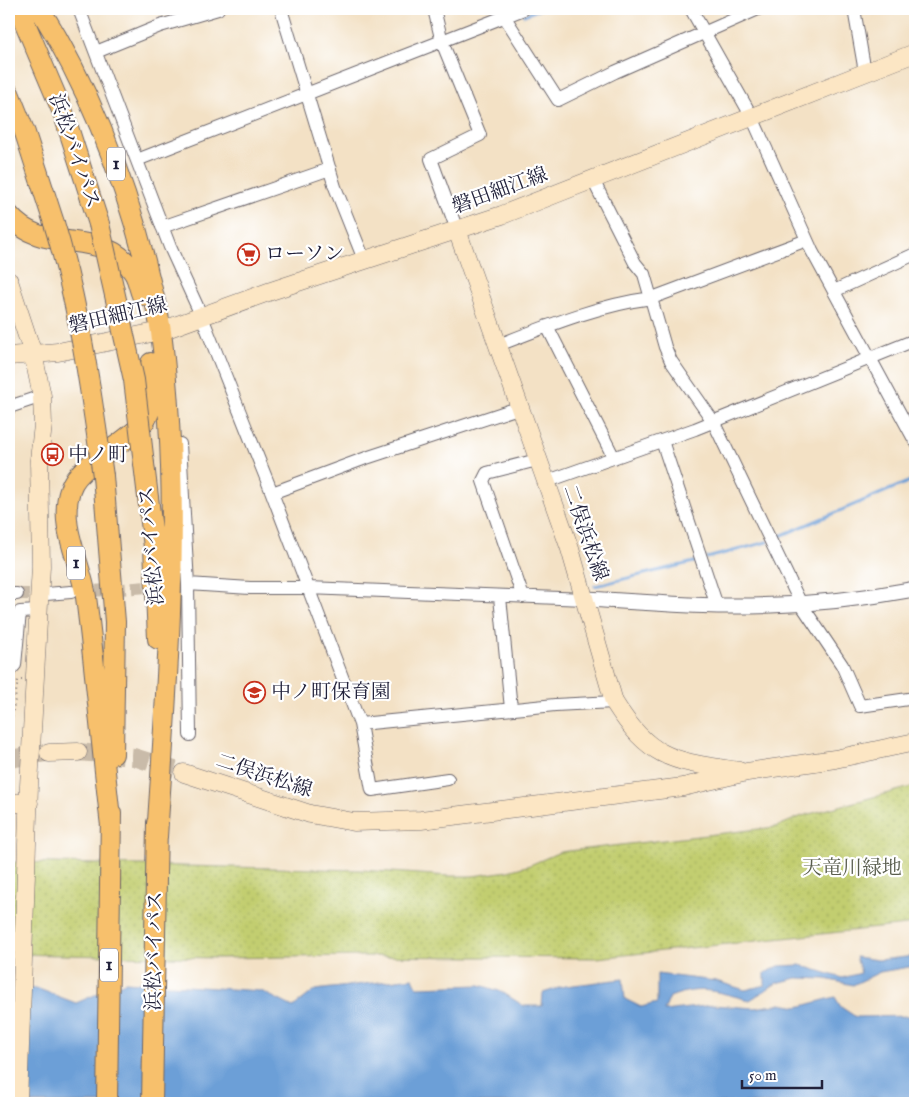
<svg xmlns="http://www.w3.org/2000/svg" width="924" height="1112" font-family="'IM FELL English','Noto Serif JP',serif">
<defs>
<pattern id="park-dots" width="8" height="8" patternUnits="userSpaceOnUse" patternTransform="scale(1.25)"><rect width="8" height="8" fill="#c2ce70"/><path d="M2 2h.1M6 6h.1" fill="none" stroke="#a6b162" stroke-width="1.8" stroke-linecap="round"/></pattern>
</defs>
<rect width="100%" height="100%" fill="#fff"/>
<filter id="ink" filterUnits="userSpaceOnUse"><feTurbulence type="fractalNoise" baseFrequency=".02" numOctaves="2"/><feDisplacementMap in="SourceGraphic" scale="10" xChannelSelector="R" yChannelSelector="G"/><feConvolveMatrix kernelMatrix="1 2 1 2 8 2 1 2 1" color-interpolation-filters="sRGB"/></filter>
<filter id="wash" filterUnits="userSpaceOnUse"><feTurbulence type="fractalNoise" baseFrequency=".0096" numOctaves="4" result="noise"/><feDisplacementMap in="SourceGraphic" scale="20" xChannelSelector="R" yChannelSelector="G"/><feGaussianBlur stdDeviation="1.12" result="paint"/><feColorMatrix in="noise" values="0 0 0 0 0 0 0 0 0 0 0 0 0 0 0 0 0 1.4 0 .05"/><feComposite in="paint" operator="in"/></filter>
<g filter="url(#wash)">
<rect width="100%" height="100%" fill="#f3e1c5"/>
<!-- park -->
<path fill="url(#park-dots)" stroke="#727856" d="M915,786V924L597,958L359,956L217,958L9,954V862L361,870L449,876H473L508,871L530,865L560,852L776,827L802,816Z"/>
<!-- water -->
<path fill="#6c9fd7" stroke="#476089" d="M915,956V966L880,972L853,985L825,979L797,978L777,983L750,1000C718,993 703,984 670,997L664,1011L713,1005L754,1008L781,1004L798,1007L835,997L841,1007L856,1017L915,1016V1098H868L853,1103H9V987L36,988L76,1003L125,982L261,991L293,1007L315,990L413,978L417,987L480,985L502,992L524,1006H542L543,993L565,986L623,979L625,999L641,1007L657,1003V974L716,981L745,990L765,985V973L779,966L800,965L842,978L861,973L856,957L878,960Z"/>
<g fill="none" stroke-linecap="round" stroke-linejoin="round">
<!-- stream -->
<path stroke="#6c9fd7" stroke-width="3" d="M495,9L496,13
M524,15L540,9
M773,539L915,479
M707,558L767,542
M595,586L698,561"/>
</g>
</g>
<g filter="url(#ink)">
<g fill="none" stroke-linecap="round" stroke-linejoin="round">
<!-- minor-tunnel -->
<path stroke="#c9bba9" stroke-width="12" stroke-dasharray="12 6" stroke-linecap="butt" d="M78,592L163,586
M17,594H46"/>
<!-- secondary-tunnel -->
<path stroke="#c9bba9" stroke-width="18" stroke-dasharray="18 9" stroke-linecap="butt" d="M78,752L134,757L184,773
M9,759L45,753"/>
<defs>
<path id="minor" d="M79,9L170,247L202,317L272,493
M281,9L335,187L365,262
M434,9L442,42L480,135L431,159L457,230
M502,9L504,16L558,100L615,72L758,9
M691,9L752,117L812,251L915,441
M854,9L865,72
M96,52L160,26L218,9
M137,160L524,9
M593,180L635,263L644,274L665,347L671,361L713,421L801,604L842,665L860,706L915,698
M162,227L330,169
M834,291L915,254
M547,326L614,458
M496,346C547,326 598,305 652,298L807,240
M9,407L42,396
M662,441L717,606
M180,444L188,584L190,735
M545,482L695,429L915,340
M188,584L250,588H308L585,599
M9,594H17
M46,594L71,592
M500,597L511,709
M523,597L483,481L487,473L537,460
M9,671L15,665L20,612L38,611
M360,724L555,705L614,702
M448,779L372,790L360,724L272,493L366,458L518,408"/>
<path id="tertiary" d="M585,599C629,601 674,605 718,606C784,607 851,601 915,589"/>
<path id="secondary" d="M457,230L570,549L614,702C651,761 674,761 739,771
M9,281L33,354L42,396L43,425L39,460L41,566L29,786L18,1103
M9,356L58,352L161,331L271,291L502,215L915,53
M49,753L78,752
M184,773L310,814L354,822L421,820L683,787L747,772L835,759L915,742
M9,803H29"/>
<path id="trunk" d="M19,9L64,115L99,224
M40,9C89,88 123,175 146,265C151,287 158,310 161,332C182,500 168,669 157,837
M9,93L25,133L54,223
M9,215C44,258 105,224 134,273C138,279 139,288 142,295
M144,464L154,547L158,639
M103,476L115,622L113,754
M111,826C102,750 96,674 86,597C81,562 58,526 70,490C73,479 82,471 91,464C105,453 138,433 146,419C155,403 152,380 151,363
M107,1103L111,813
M152,1103L157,823"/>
</defs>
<!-- minor casing -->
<use href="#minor" stroke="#6b656b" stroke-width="14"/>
<!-- tertiary casing -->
<use href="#tertiary" stroke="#6b656b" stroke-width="17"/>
<!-- secondary casing -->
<use href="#secondary" stroke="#6b656b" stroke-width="19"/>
<!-- trunk casing -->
<use href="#trunk" stroke="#6b656b" stroke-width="22"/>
<!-- path -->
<path stroke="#6b656b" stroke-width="2" stroke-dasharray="1 4" stroke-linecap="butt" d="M9,725L11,724L18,680H22"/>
<!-- minor -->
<use href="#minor" stroke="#fff" stroke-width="12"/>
<!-- tertiary -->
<use href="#tertiary" stroke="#fff" stroke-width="15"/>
<!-- secondary -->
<use href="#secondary" stroke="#fce6c4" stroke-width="18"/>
<!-- trunk -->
<use href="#trunk" stroke="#f7c06c" stroke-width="20"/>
<defs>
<path id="trunk-bridge" d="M54,223C79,305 91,392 103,476
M99,224L134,380L144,464"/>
</defs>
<!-- trunk-bridge casing -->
<use href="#trunk-bridge" stroke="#6b656b" stroke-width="22" stroke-linecap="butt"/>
<!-- trunk-bridge -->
<use href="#trunk-bridge" stroke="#f7c06c" stroke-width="20"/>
</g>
</g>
<!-- icons -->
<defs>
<symbol id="supermarket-ring" viewBox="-11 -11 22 22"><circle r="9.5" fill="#fff" stroke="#c8321e" stroke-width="1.5"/><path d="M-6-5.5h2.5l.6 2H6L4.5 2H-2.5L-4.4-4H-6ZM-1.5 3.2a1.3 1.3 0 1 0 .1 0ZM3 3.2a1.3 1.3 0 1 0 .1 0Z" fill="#c8321e"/></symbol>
<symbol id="bus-ring" viewBox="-11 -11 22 22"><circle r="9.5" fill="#fff" stroke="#c8321e" stroke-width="1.5"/><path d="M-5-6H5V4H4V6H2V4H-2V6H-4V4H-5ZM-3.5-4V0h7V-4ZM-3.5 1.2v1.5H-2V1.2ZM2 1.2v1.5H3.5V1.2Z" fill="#c8321e"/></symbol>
<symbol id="school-ring" viewBox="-11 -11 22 22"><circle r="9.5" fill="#fff" stroke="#c8321e" stroke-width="1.5"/><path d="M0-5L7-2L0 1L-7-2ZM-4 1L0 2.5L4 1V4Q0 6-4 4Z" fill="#c8321e"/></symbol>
</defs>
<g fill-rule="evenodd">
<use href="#supermarket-ring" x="236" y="242" width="25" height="25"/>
<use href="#bus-ring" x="40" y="442" width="25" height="25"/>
<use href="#school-ring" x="242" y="680" width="25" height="25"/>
</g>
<g text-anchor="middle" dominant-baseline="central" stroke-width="4.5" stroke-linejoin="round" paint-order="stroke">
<!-- shield labels -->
<g fill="#fff" stroke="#646476" stroke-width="1">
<rect x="107" y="147.5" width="18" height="33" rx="4"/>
<rect x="67" y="546.5" width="18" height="33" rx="4"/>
<rect x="100" y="948.5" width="18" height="33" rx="4"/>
</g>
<g font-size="19" font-weight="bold" fill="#22223b">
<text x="116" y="164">1</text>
<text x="76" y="563">1</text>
<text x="109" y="965">1</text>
</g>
<!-- street labels -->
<g font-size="20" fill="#22223b" stroke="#fff">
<text transform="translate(74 151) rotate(71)">浜松バイパス</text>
<text transform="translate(500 191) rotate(-20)">磐田細江線</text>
<text transform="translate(118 316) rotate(-13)">磐田細江線</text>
<text transform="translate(585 533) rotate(71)">二俣浜松線</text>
<text transform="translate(152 546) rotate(-95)">浜松バイパス</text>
<text transform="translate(264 776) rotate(18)">二俣浜松線</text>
<text transform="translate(155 951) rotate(-89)">浜松バイパス</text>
</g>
<!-- poi labels -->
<g font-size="20" fill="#22223b" stroke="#fff" text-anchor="start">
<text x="265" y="254">ローソン</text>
<text x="68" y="455">中ノ町</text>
<text x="271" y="692">中ノ町保育園</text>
</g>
<!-- park labels -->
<g font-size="20" fill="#5a5e4e" stroke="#fff">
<text x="852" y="868">天竜川緑地</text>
</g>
</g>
<!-- margin -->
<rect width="924" height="1112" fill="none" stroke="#fff" stroke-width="30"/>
<!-- scale -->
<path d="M742 1080v8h80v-8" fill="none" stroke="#22223b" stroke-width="2.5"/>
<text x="749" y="1080" font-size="15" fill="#22223b" stroke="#ffffff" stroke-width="4" paint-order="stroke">50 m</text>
</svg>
